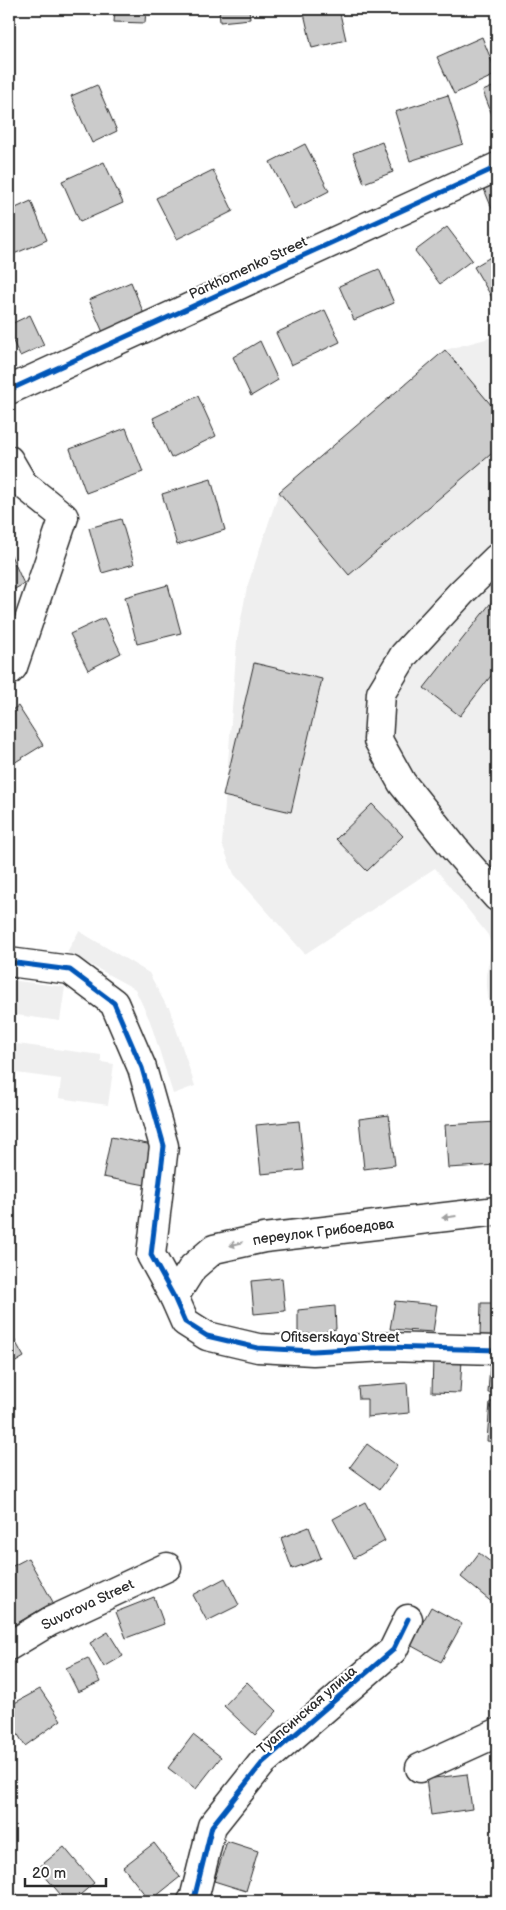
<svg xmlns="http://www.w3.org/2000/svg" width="506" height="1910" font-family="'Balsamiq Sans',sans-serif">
<rect width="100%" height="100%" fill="#fff"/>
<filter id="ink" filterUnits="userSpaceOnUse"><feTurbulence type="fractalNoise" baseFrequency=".02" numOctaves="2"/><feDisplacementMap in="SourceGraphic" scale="10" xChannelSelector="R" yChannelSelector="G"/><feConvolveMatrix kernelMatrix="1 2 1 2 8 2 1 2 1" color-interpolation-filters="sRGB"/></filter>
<g filter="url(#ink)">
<!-- built -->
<path fill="#efefef" d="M497,336V1026L490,1019L486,975L492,948L488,935L435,868L305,954L234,874L222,844L237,641L247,587L279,492L445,350Z
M79,931L149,973L167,1007H169L195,1086L173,1094L150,1021L135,989L67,952Z
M9,980L65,987L60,1021L9,1014Z
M9,1043L101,1055V1062L114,1064L108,1105L59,1098L61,1079L9,1072Z"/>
<!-- building -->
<path fill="#cbcbcb" stroke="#2b2b2b" d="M115,9H146L145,23L114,22Z
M219,9H249L250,19L220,22Z
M303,9H339L346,40L312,48Z
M482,37L497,74L454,94L437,57Z
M97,85L117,131L92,143L71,96Z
M497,85V128L483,91Z
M448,95L463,144L410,161L395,112Z
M382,142L393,172L364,183L353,153Z
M305,144L329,191L294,209L270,162Z
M104,162L123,203L80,222L62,181Z
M213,170L233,211L177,239L156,198Z
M497,184V221L484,189Z
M31,201L47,240L9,256V211Z
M447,227L472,260L440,284L415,251Z
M497,253V306L474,267Z
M379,269L394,303L354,320L339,286Z
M131,282L146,319L105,337L89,300Z
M325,310L340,342L291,365L276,333Z
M30,315L44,345L20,356L9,333V325Z
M260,341L278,380L251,396L233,357Z
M445,350L497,412V449L349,575L279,492Z
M198,396L216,436L171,458L153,418Z
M126,428L143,472L86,493L70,449Z
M211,479L225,530L177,545L162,494Z
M121,519L134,564L102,573L89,528Z
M10,553L24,584L9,592V554Z
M168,585L181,633L137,644L125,597Z
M497,595V668L460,716L424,688Z
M104,618L121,653L88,670L70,634Z
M254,663L322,679L291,812L223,796Z
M18,706L43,745L9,766V712Z
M372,804L403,836L367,871L336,839Z
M389,1115L395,1165L364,1169L359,1119Z
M299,1121L304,1170L261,1174L256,1125Z
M497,1122V1165L448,1168L445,1125Z
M111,1137L158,1146L151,1186L103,1177Z
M282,1278L285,1311L254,1314L251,1281Z
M395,1301L437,1305L433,1332L390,1329Z
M481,1303H497V1338L480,1337Z
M335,1306L336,1329L327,1331L328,1347L312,1346L311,1334H298V1310Z
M9,1330L24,1357L9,1366Z
M433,1359L462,1360L460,1393L432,1392Z
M490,1363L497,1364V1393H488Z
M407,1383L409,1413L367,1417V1399H359L358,1387Z
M490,1402H497V1442L487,1441Z
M367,1444L397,1466L380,1489L350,1467Z
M365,1502L385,1541L354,1558L333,1519Z
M309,1527L321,1558L292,1569L281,1538Z
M479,1553L497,1567V1600L494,1604L461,1577Z
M28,1558L53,1602L9,1628V1568Z
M225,1578L239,1605L207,1621L193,1595Z
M154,1597L164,1624L126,1638L116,1612Z
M431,1607L462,1624L441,1662L410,1645Z
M108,1632L123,1656L104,1667L90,1643Z
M88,1658L100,1682L78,1692L66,1668Z
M247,1682L277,1711L255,1735L224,1706Z
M40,1689L61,1720L25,1746L9,1720V1706Z
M193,1735L221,1757L196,1789L168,1768Z
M467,1774L472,1809L431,1815L426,1779Z
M227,1841L258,1851L246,1891L214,1881Z
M154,1843L180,1877L150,1901L123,1867Z
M64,1847L94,1883L73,1901H66L38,1868Z
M9,1886L24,1901H9Z"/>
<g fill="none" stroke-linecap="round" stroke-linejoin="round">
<defs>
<g id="minor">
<path d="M9,390L497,167"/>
<path d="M9,460L23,484L64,517L13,667L9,671"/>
<path d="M497,558L462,592L404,655L381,693L378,740L402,783L454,848L497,897"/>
<path d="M9,962L70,970L114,1003L142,1068L164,1146L151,1255L174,1297L185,1322L207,1336L258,1348L313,1351L386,1347L497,1350"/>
<path id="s1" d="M174,1297L193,1267L214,1249L264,1238L497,1211"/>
<path id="s2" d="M9,1646L49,1622L167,1567"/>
<path d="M420,1768L497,1733"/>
<path d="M192,1901L194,1899L212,1826L263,1762L393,1650L408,1619"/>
</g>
</defs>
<!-- minor casing -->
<use href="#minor" stroke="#2b2b2b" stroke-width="31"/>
<!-- minor -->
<use href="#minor" stroke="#fff" stroke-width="28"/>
<defs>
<path id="cycleway" d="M9,390L497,167
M9,962L70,970L114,1003L142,1068L164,1146L151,1255L174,1297L185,1322L207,1336L258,1348L313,1351L386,1347L497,1350
M192,1901L194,1899L212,1826L263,1762L393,1650L408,1619"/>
</defs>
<!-- cycleway casing -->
<use href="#cycleway" stroke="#fff" stroke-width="8"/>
<!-- cycleway -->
<use href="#cycleway" stroke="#0057b8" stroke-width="5"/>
</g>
<!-- one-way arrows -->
<defs><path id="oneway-solid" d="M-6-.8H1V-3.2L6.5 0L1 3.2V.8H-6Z" transform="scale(1.25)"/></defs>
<g fill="#a0a0a0">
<use href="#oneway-solid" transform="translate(449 1217) rotate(173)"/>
<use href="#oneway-solid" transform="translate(236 1244) rotate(167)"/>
</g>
</g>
<g text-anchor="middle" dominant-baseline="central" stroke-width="4.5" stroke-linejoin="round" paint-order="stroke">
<!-- street labels -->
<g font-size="14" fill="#2b2b2b" stroke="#fff">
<text transform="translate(248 268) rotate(-25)">Parkhomenko Street</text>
<text stroke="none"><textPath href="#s1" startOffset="174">переулок Грибоедова</textPath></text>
<text x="340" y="1337">Ofitserskaya Street</text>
<text stroke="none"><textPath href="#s2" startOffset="89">Suvorova Street</textPath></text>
<text transform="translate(307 1710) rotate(-41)">Туапсинская улица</text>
</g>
</g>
<!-- margin -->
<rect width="506" height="1910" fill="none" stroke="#fff" stroke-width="30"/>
<rect x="15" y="15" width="476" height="1880" fill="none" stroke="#2b2b2b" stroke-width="2" filter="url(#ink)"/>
<!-- scale -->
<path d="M25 1878v8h81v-8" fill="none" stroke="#2b2b2b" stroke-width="2.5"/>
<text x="32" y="1878" font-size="15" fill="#2b2b2b" stroke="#ffffff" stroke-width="4" paint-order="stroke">20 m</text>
</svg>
